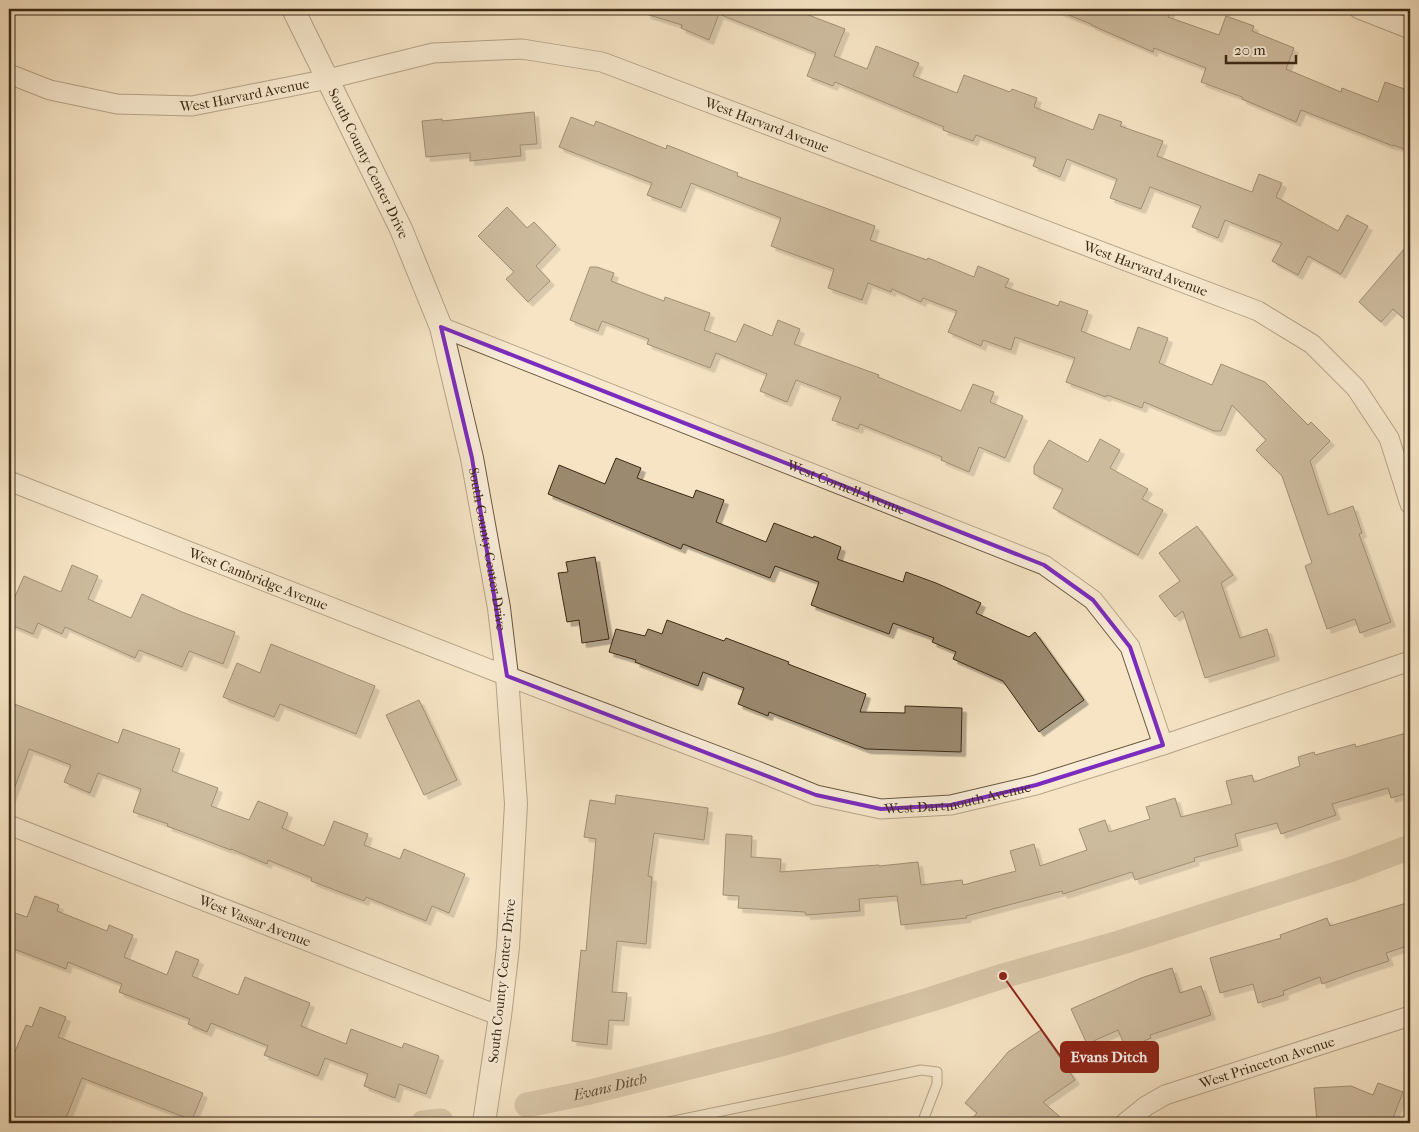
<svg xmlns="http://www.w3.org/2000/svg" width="1419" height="1132" font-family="'IM FELL French Canon',serif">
<defs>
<filter id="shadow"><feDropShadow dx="4.5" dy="4.5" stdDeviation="0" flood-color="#0004"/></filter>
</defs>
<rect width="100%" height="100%" fill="#f6e4c4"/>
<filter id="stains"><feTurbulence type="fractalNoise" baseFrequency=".004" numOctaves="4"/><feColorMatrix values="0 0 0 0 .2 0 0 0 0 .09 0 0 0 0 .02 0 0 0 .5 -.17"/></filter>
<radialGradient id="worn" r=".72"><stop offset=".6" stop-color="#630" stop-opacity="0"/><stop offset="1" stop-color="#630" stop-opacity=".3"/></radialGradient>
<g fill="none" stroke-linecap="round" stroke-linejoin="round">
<!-- canal -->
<g stroke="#b6a488" stroke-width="25">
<path id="s1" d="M527,1105L590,1092L781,1044L932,999L1003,976L1119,943L1349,870L1410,847"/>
<path d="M423,1123L441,1121"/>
</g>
</g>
<!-- building -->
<path fill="#9c8a70" stroke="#3b2914" filter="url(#shadow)" d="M647,9H793L845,29L834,56L867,69L876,46L919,63L913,76L957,93L964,75L1010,92L1012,89L1037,98L1034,107L1093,130L1099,114L1122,122L1120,126L1163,141L1157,156L1252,192L1259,174L1282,183L1276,197L1338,231L1347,215L1368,226L1341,274L1308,256L1298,275L1272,261L1282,243L1225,220L1218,238L1192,227L1201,206L1150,187L1141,209L1110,198L1117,179L1067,159L1060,177L1033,166L1036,158L976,135L973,141L943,130L944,127L835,82L833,86L807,76L816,53L719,14L709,40L681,28L682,25L646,14Z
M1056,9H1171L1168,17L1219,35L1226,16L1254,26L1252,31L1294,48L1286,69L1341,92L1342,88L1378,102L1385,82L1410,91V151L1393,145V146L1301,110L1296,122L1242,99V97L1201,82L1206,68L1154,48L1153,52L1091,25V24L1056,10Z
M534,112L537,144L520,145L521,156L470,161V153L426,157L422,121L442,119V121Z
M571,117L594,126L596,121L666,149L667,145L738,173L737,176L875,226L870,240L927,260L928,258L974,277L978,266L1009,279L1005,287L1058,306L1060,301L1088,311L1081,331L1130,350L1138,327L1168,338L1159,363L1212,385L1221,364L1265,382L1308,425L1311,422L1330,441L1310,461L1328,515L1353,506L1362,533L1359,534L1391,622L1360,633L1355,619L1327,629L1305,566L1312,563L1282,476L1256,450L1266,440L1232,405L1221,431H1214L1144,402L1142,408L1107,395L1106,397L1066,382L1075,358L1015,337L1011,350L983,340L981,346L948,332L957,311L923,298L921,302L892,289L891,292L868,283L862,300L828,288L834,269L771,246L781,218L691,183L681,208L647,195L652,183L559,147Z
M507,207L527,228L534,222L556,245L536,266L550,281L528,302L506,279L514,272L478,236Z
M1410,242V324L1393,309L1381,322L1359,302Z
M590,267H597L614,273L611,281L664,301L665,297L710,313L704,330L736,342L744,324L772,336L778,320L800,329L794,344L879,375L878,377L961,411L973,384L994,392L990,402L1023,416L1005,458L979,447L969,472L941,460L942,457L860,424L858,429L832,420L841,397L796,380L787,402L760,391L767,374L716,353L710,368L647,344L649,339L602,321L598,331L570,320Z
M1100,439L1120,450L1110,468L1148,489L1142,499L1163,510L1138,555L1053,508L1063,489L1034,474V466L1049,440L1088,462Z
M616,458L641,468L637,478L693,498L696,490L724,500L716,522L766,542L774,523L813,538L814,536L841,547L837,559L903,582L906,572L936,583L981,603L976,613L1029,637L1035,632L1084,700L1039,732L1003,681L953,659L956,652L932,642L934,638L893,623L889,634L811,605L819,582L775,566L770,578L683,544L681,549L548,494L559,465L605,484Z
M1197,526L1233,575L1221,583L1240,638L1267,629L1275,656L1205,678L1183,611L1175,617L1159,596L1180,581L1159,553Z
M595,557L609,639L582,643L579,620L567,622L558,573L568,572L566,562Z
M72,565L98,576L88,599L131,618L142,594L182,612L235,632L223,664L189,651L182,667L139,650L135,658L65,627L62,634L38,623L33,634L9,624V610L24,576L61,592Z
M667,620L724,641L726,638L789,662L788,664L866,694L860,712L905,713V706L962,708L961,752L866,749L769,712L768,716L738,704L744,688L703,672L698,686L635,662L636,660L609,652L616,629L645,636L648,629L662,634Z
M271,644L375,686L356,734L280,704L274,717L223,697L237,663L260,673Z
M419,700L457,780L424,795L386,715Z
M9,702L118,743L123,729L180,749L172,771L218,788L211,806L249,820L258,801L288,813L282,828L324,846L334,821L368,834L364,845L400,859L404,849L465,874L449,913L432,906L426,921L366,897L364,901L311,881L312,878L268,860L267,864L231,849V850L167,826L168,824L133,812L141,789L98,773L90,793L64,782L71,765L29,749L11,797H9Z
M1410,732V792L1391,798L1388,788L1332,804L1336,815L1281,834L1277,823L1235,834L1238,846L1194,858L1195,861L1135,880L1132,872L1063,894L1062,891L966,916L967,918L901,925L897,896L859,899L860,911L806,915L805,912L738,908L739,896L723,895L726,834L752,836L751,857L781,859L780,872L879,865V866L918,862L921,885L962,880L963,885L1016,871L1010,851L1034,844L1040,866L1087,850L1079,829L1105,820L1109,832L1150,819L1146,807L1175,798L1181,817L1232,804L1226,781L1252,775L1254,782L1300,766L1298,757L1314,752L1315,755L1355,744L1356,747Z
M616,795L708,808L704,840L654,833L648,876L652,877L646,944L617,941L612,992L627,993L624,1021L609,1020L607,1045L572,1041L581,950L586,951L596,839L584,837L590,800L615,804Z
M35,896L59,905L57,911L107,931L109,925L133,935L124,957L167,975L176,951L199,960L192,976L238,995L245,977L310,1003L301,1026L346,1044L351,1029L402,1048L404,1043L439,1056L426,1094L399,1084L395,1098L364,1086L368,1074L325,1058L318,1076L264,1055L268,1046L211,1023L207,1032L188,1024L190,1019L119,992L122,984L68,962L66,969L9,947V911L27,917Z
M1410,902V945L1386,953L1389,961L1355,972L1322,984L1320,977L1283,991L1284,995L1258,1003L1253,984L1220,993L1210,958L1281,938L1280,935L1327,918L1330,926Z
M1172,968L1180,993L1201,986L1211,1015L1150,1035L1151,1038L1126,1049L1118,1030L1087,1044L1071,1009L1141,978Z
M40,1007L66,1017L58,1037L203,1093L192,1120L82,1078L64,1123H9V1066L26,1025L32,1027Z
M1041,1030L1075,1080L1043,1102L1067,1123H968L977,1113L965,1103L1008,1052Z
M1378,1083L1403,1092L1391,1123H1317L1314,1088L1351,1086L1373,1095Z"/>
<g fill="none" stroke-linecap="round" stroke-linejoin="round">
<defs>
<path id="service" d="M664,1123L921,1070L937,1072V1084L922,1123"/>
<g id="minor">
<path d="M1359,9L1410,29"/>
<path id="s2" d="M9,74L50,90L117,104L192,106L328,79L433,53L522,49L602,62L1258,311L1312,344L1356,388L1389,438L1410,504"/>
<path id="s3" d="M441,327L1044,565L1093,600L1130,647L1163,745"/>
<path id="s4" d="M9,481L507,676L757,771L816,795L881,809L951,805L1036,785L1163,745L1410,661"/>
<path id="s5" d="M9,825L500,1016"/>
<path id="s6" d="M1125,1123L1146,1106L1165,1095L1410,1016"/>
</g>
<g id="tertiary">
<path id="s7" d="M293,9L401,229L441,327L472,458L499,608L507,676L516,804L508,947L500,1016L484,1123"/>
</g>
</defs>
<!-- service casing -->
<use href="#service" stroke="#6a5840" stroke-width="11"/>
<!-- minor casing -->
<use href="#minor" stroke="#6a5840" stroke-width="21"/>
<!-- tertiary casing -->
<use href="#tertiary" stroke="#6a5840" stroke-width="24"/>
<!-- service -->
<use href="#service" stroke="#f9edd9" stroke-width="9"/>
<!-- minor -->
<use href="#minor" stroke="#f9edd9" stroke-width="19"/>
<!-- tertiary -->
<use href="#tertiary" stroke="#f9edd9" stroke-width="22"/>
</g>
<!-- marked area -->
<path d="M0 0H1419V1132H0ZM441,327L1044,565L1093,600L1130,647L1163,745L1036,785L951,805L881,809L816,795L507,676L472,458Z" fill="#f6e4c4" fill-opacity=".55" fill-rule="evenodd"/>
<path fill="none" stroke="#7b2cbf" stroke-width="4" stroke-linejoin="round" d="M441,327L1044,565L1093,600L1130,647L1163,745L1036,785L951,805L881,809L816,795L507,676L472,458Z"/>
<g text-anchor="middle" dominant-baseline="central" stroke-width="5" stroke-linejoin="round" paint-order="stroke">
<!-- street labels -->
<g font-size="14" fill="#3b2914" stroke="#f9edd9">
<text stroke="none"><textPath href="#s2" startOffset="241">West Harvard Avenue</textPath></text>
<text stroke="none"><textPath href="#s2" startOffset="781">West Harvard Avenue</textPath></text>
<text stroke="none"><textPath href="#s7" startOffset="172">South County Center Drive</textPath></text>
<text stroke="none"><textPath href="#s2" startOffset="1186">West Harvard Avenue</textPath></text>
<text stroke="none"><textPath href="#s3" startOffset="436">West Cornell Avenue</textPath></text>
<text stroke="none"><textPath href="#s7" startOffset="578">South County Center Drive</textPath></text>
<text stroke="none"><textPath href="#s4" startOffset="268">West Cambridge Avenue</textPath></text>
<text stroke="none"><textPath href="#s4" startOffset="1010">West Dartmouth Avenue</textPath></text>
<text stroke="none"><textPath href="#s5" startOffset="264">West Vassar Avenue</textPath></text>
<text transform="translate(502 981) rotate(-84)">South County Center Drive</text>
<text stroke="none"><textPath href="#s6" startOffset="156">West Princeton Avenue</textPath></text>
</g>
<!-- water labels -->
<g font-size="15" font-style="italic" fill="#604e37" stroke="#f9edd9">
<text stroke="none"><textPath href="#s1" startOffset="85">Evans Ditch</textPath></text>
</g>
</g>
<!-- callouts -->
<path fill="none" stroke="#8f2418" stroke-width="2" d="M1003 976L1061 1057"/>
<circle fill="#8f2418" stroke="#f9edd9" stroke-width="2" cx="1003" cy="976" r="5"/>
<rect fill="#8f2418" stroke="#8f2418" stroke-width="2" x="1061" y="1042" width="97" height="30" rx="5"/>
<g font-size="15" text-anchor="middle" font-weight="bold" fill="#fff">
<text x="1109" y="1062">Evans Ditch</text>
</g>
<!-- margin -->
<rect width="1419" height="1132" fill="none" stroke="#f6e4c4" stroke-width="30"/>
<rect x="10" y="10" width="1399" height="1112" fill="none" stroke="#3b2914" stroke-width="2.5"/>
<rect x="15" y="15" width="1389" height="1102" fill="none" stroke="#3b2914"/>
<!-- scale -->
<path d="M1226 55v8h70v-8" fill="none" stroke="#3b2914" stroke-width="2.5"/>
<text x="1234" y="55" font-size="15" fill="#3b2914" stroke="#f9edd9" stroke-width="4" paint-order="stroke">20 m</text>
<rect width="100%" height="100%" filter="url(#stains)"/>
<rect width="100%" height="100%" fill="url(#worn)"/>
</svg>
